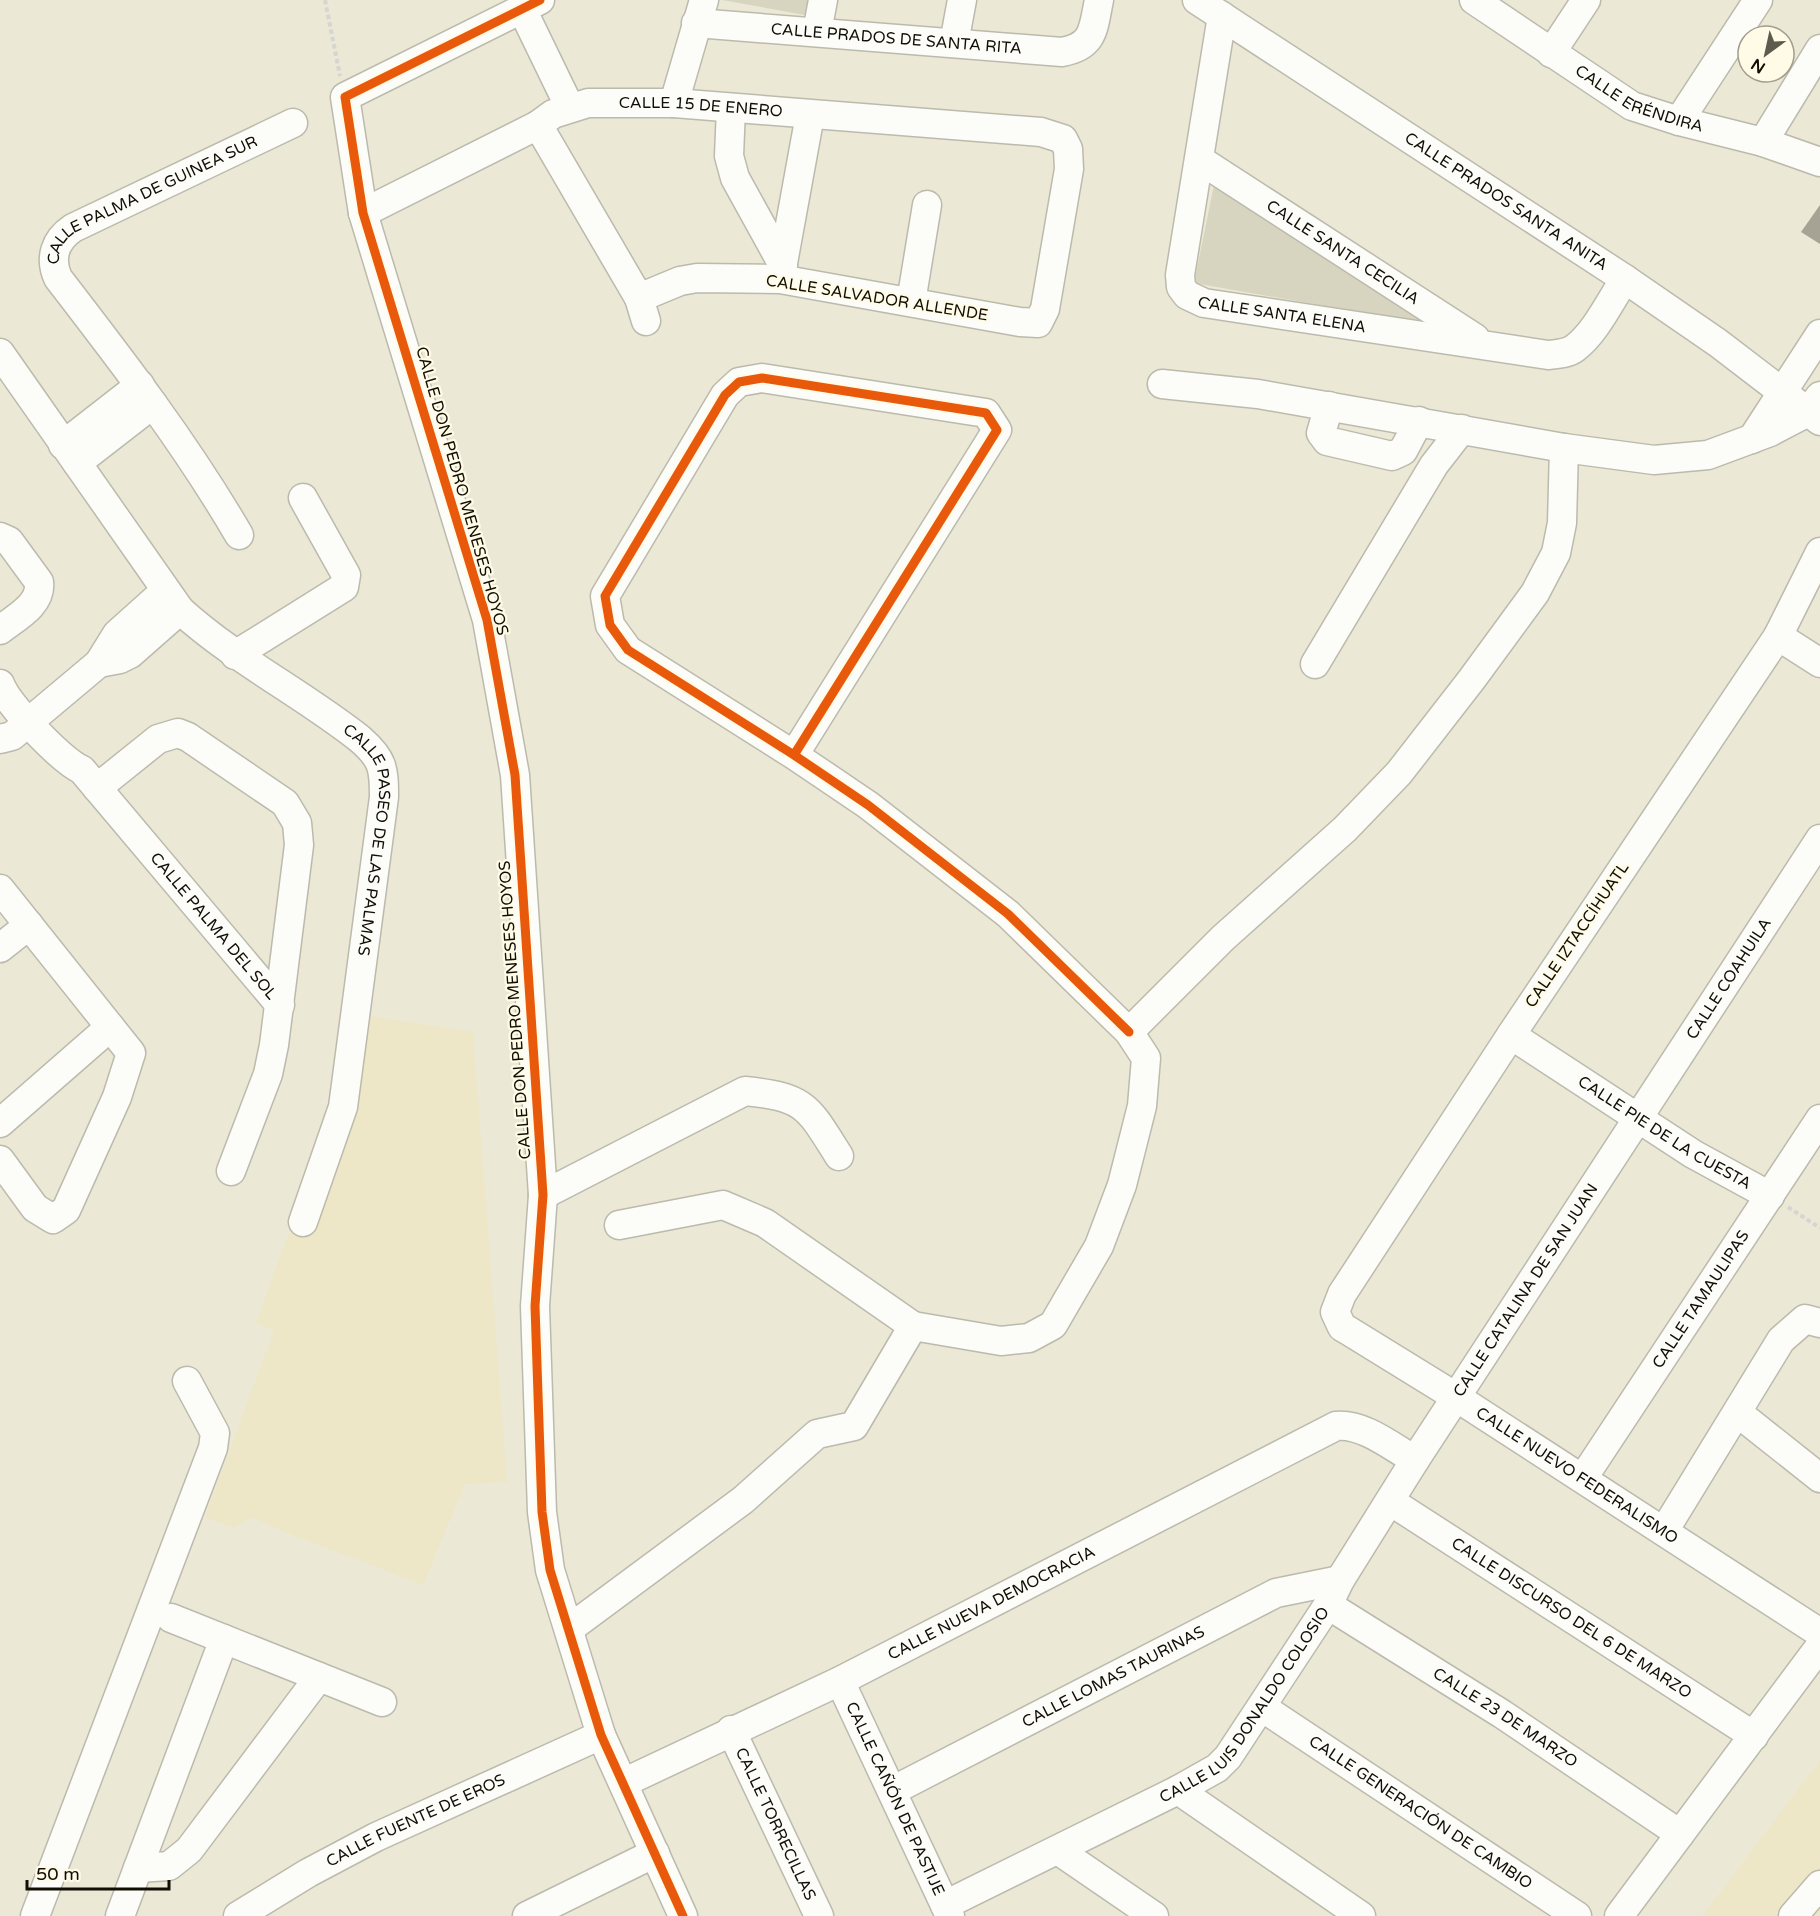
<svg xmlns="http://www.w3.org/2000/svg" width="1820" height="1916" font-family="'Varela Round',sans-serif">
<rect width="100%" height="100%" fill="#ebe8d6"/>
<!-- built -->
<path fill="#ede7c8" d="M347,1012L473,1032L507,1482L465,1484L423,1585L272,1527L253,1517L234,1528L205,1517L274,1330L256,1323L336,1103Z
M1820,1760V1916H1702Z"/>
<!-- green -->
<path fill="#d7d4c0" d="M722,0H808L805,15Z
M1215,180L1439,326L1194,283Z"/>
<!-- building -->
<path fill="#a6a395" d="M1820,205V244L1801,232Z"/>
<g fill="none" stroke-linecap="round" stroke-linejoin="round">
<defs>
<g id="minor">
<path d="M540,0L345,97L363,213L487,620L515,775L543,1195L535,1306L542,1512L550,1570L601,1735L683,1916"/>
<path id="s1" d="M1197,0L1625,279L1718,343L1820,421"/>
<path id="s2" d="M1474,0L1632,106L1679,121L1763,142L1820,162"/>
<path d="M522,9L570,108"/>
<path id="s3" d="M1222,16L1180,275L1181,287L1187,295L1204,303L1548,355C1557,354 1567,354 1575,348C1596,332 1610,301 1625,279"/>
<path id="s4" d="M696,23L1062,52C1095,46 1093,28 1099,0"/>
<path d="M817,32L823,0"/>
<path d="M954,43L962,0"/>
<path d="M1551,53L1586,0"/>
<path d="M674,103L704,0"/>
<path d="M731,108L729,156L735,178L783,265"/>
<path d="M1679,121L1758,0"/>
<path d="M538,125L639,298L646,321"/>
<path d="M1763,142L1820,49"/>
<path id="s5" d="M1200,160L1475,338"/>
<path id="s6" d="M363,213L538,125L553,114L588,103H674L1041,132L1063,139L1068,149L1069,169L1045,309L1038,323L1020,322L780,279L697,278L680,281L639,298"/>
<path d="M781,274L810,115"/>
<path d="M911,302L927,205"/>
<path id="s7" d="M0,353L180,610C235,660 302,693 360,739C383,759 384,768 384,797L343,1107L303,1222"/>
<path d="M1162,384L1258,394L1564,448L1654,460L1708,455L1770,432L1808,412L1820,396"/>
<path d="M1329,406L1321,433L1327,441L1392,456L1403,451L1419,421"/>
<path d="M1752,439L1820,334"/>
<path d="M63,445L140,385"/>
<path d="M77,463L153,404"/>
<path id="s8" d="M239,535C186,444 122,361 58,278C49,258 55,240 73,228L293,123"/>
<path d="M0,537L9,541L39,582C42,605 15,618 0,630"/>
<path id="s9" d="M1820,552L1778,636L1511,1035L1342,1294L1335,1312L1342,1327L1349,1331L1456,1397L1820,1633"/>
<path d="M1778,636L1820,663"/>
<path d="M235,655L344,587L346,575L303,498"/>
<path d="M99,663L120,659L130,654L180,610"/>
<path d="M1315,664L1434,465L1462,429"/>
<path id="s10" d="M0,684C8,705 61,760 82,770L280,1005"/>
<path d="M0,739L12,736L99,663L117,634L165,591"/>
<path d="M794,755L997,430L986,413L762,378L739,382L725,395L605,596L610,625L628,650L794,755L868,805L1008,914L1129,1032"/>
<path d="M97,788L158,739L178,733L188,737L285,803L297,823L299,845L274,1045L268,1074L231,1171"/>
<path d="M0,889L131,1053L117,1097L66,1210L53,1219L35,1208L0,1160"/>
<path d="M0,948L29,925"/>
<path id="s11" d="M1511,1035L1693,1154L1770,1196"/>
<path d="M0,1123L110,1027"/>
<path d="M543,1195L745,1091C806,1097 808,1107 839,1156"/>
<path d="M619,1225L723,1205L765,1223L913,1326"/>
<path d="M1738,1413L1820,1478"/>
<path id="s12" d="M1583,1478L1820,1119"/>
<path id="s13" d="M1390,1501L1754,1736"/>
<path d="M1664,1531L1781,1340L1805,1319L1820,1323"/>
<path id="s14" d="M1328,1605L1502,1714L1680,1834"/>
<path d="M171,1618L382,1702"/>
<path d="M569,1629L743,1500L817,1434L854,1426L913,1326L1001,1341L1029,1338L1053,1325L1099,1246L1122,1185L1142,1106L1146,1058L1129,1032L1223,938L1345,829L1399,773L1472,679L1535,593L1556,553L1562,523L1564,448"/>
<path id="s15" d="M840,1681L950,1916"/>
<path id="s16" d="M1263,1708L1577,1916"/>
<path id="s17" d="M731,1730L819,1916"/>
<path id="s18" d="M623,1783L840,1681L1336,1426C1363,1423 1392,1447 1415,1460"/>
<path d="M1178,1790L1361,1916"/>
<path id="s19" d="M892,1791L1276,1593L1340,1580"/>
<path d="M1059,1851L1154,1916"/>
<path d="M138,1868L169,1866L189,1850L319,1677"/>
<path id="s20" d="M945,1905L1178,1790L1217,1768L1228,1757L1328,1605L1340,1580L1415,1460L1820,839"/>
<path d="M35,1916L213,1448L215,1433L187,1381"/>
<path d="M120,1916L224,1639"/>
<path id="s21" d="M238,1916L308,1873L376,1837L601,1735"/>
<path d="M527,1916L655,1853"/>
<path d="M1619,1916L1820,1646"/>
<path d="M1793,1916L1820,1885"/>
</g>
</defs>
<!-- minor casing -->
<use href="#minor" stroke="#bcbaac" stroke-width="31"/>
<!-- path -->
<path stroke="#d6d5d0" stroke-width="4" stroke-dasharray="4.5 3" stroke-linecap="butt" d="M325,0L340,76
M1788,1207L1820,1228"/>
<!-- minor -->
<use href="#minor" stroke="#fcfcf9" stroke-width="28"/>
<defs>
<path id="cycleway" d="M540,0L345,97L363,213L487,620L515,775L543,1195L535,1306L542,1512L550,1570L601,1735L683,1916
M794,755L997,430L986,413L762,378L739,382L725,395L605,596L610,625L628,650L794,755L868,805L1008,914L1129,1032"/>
</defs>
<!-- cycleway casing -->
<use href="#cycleway" stroke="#fffbe7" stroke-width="13"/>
<!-- cycleway -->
<use href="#cycleway" stroke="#e8590c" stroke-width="9"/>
</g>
<g text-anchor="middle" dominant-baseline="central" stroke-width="4.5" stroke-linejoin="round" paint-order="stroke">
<!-- street labels -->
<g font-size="16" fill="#110f04" stroke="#fffbe7">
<text stroke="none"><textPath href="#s4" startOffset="201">CALLE PRADOS DE SANTA RITA</textPath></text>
<text stroke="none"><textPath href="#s2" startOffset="194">CALLE ERÉNDIRA</textPath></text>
<text stroke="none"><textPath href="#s6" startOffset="364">CALLE 15 DE ENERO</textPath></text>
<text stroke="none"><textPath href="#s1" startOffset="369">CALLE PRADOS SANTA ANITA</textPath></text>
<text stroke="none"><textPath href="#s8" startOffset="452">CALLE PALMA DE GUINEA SUR</textPath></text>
<text stroke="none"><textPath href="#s5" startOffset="170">CALLE SANTA CECILIA</textPath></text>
<text transform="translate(877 298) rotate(9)">CALLE SALVADOR ALLENDE</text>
<text stroke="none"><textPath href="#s3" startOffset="382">CALLE SANTA ELENA</textPath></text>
<text transform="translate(462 491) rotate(74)">CALLE DON PEDRO MENESES HOYOS</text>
<text stroke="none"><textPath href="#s7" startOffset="639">CALLE PASEO DE LAS PALMAS</textPath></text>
<text stroke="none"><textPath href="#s10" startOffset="324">CALLE PALMA DEL SOL</textPath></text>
<text transform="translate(1577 935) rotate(-56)">CALLE IZTACCÍHUATL</text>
<text stroke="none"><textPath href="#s20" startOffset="1246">CALLE COAHUILA</textPath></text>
<text transform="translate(515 1010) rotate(-94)">CALLE DON PEDRO MENESES HOYOS</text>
<text stroke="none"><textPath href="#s11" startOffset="182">CALLE PIE DE LA CUESTA</textPath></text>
<text stroke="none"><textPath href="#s20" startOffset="874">CALLE CATALINA DE SAN JUAN</textPath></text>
<text stroke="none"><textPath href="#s12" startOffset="214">CALLE TAMAULIPAS</textPath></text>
<text stroke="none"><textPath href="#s9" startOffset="1197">CALLE NUEVO FEDERALISMO</textPath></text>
<text stroke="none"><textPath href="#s18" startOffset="410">CALLE NUEVA DEMOCRACIA</textPath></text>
<text stroke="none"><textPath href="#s13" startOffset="216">CALLE DISCURSO DEL 6 DE MARZO</textPath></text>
<text stroke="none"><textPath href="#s19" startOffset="249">CALLE LOMAS TAURINAS</textPath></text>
<text stroke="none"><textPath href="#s20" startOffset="369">CALLE LUIS DONALDO COLOSIO</textPath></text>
<text stroke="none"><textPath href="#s14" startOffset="210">CALLE 23 DE MARZO</textPath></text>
<text stroke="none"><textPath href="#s15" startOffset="130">CALLE CAÑÓN DE PASTIJE</textPath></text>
<text stroke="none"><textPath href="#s16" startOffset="189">CALLE GENERACIÓN DE CAMBIO</textPath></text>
<text stroke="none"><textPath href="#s21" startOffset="202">CALLE FUENTE DE EROS</textPath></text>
<text stroke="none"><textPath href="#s17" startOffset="104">CALLE TORRECILLAS</textPath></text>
</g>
</g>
<!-- north arrow -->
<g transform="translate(1766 54) rotate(213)"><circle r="28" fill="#fffbe7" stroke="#a09d8c" stroke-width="1.5"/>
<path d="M0-4.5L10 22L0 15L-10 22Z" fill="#5d5b4e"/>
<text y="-9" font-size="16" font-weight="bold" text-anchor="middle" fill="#110f04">N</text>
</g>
<!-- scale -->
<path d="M27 1880v9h142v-9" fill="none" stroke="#110f04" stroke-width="3"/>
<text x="36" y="1880" font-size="18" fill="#110f04" stroke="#fffbe7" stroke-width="4.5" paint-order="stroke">50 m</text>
</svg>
